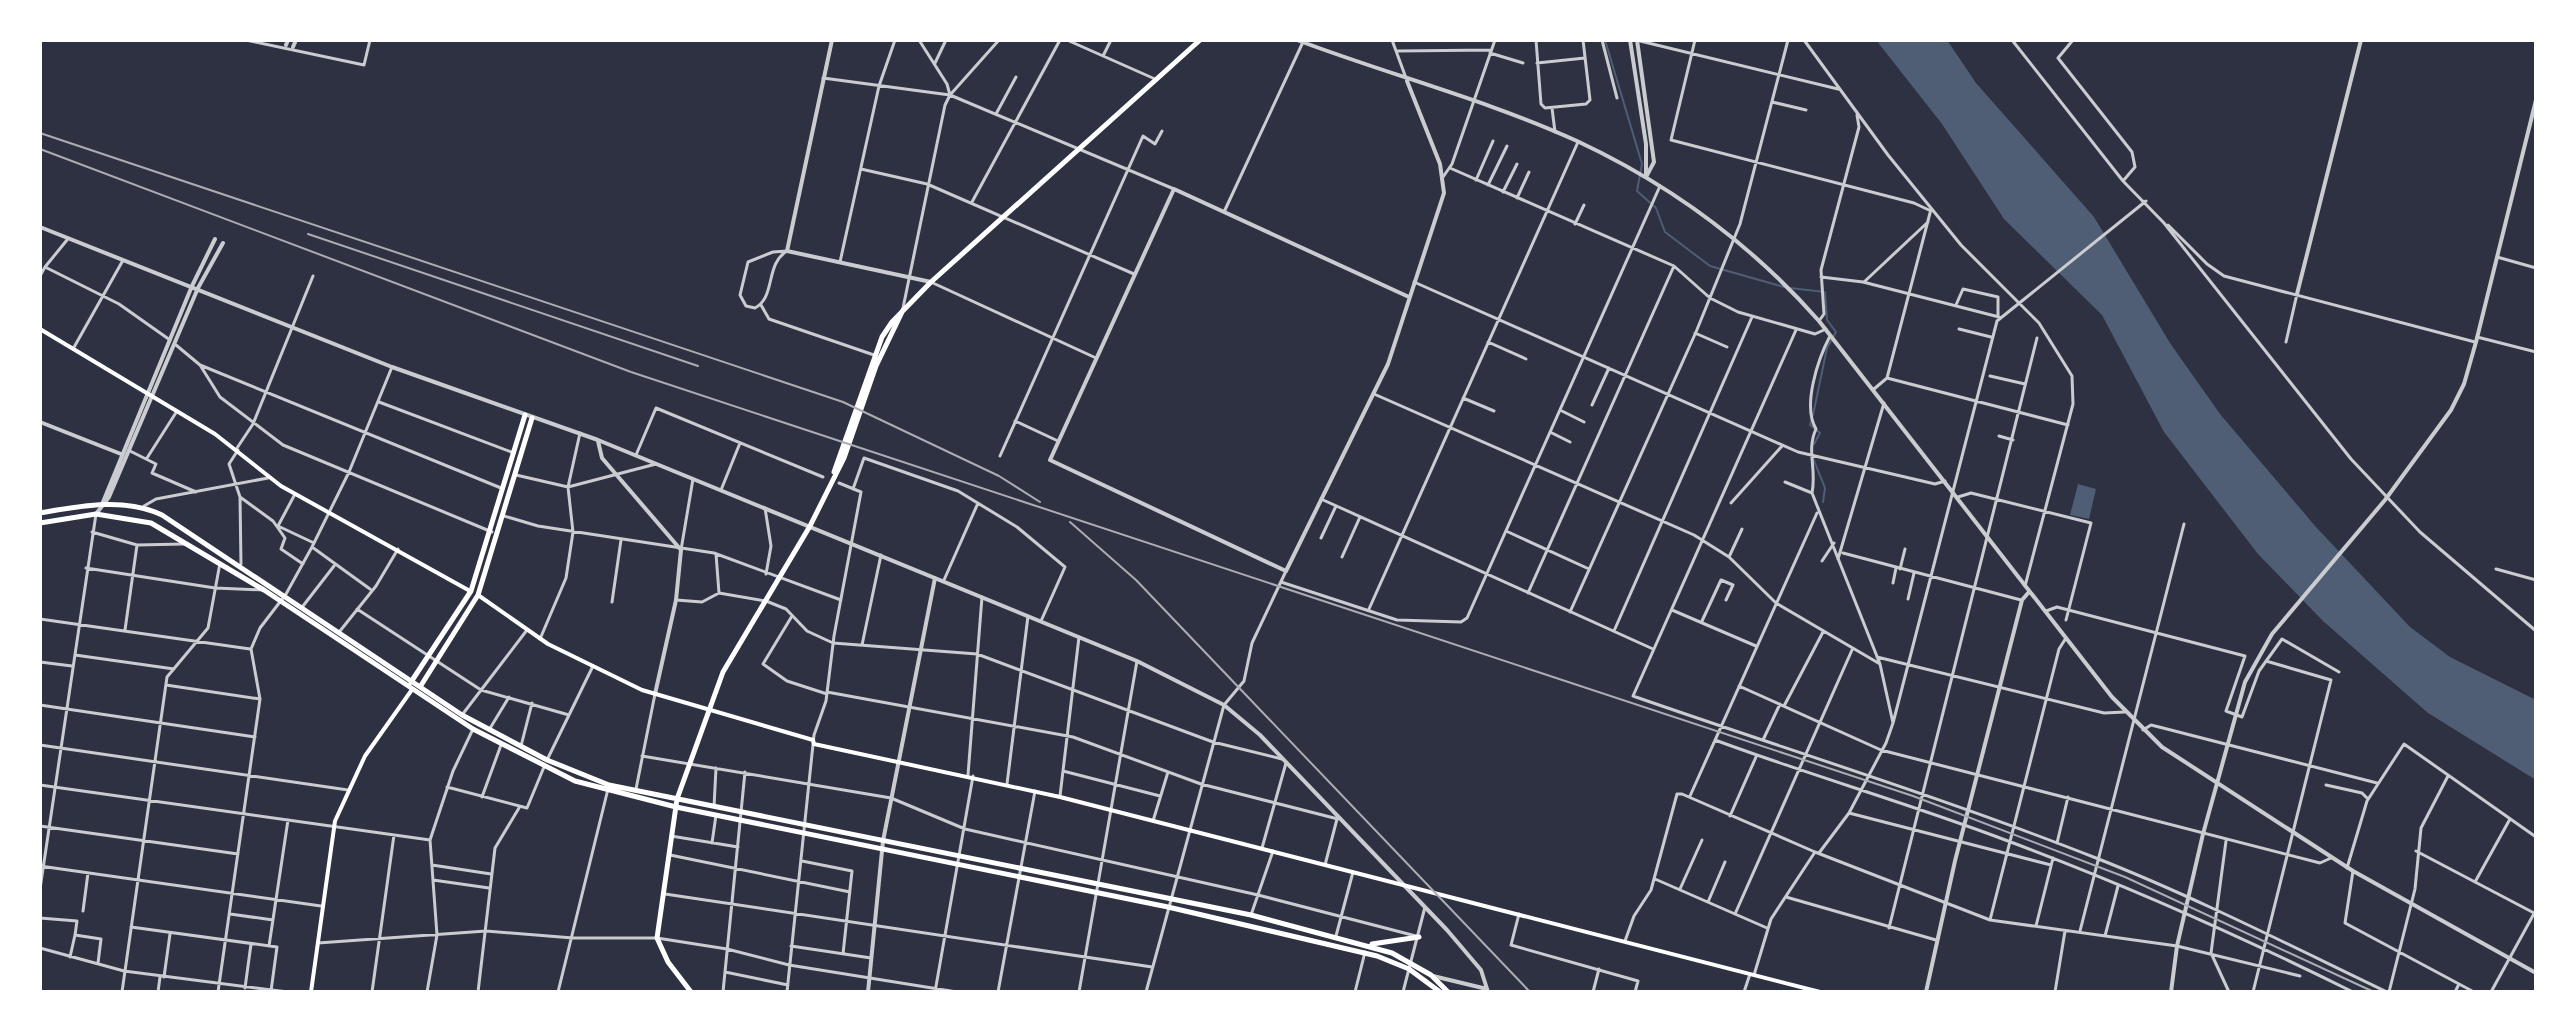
<svg xmlns="http://www.w3.org/2000/svg" width="2576" height="1032" font-family="'Source Sans 3',sans-serif">
<rect width="100%" height="100%" fill="#2d3142"/>
<!-- water -->
<path fill="#4f5d75" d="M1876,40H1947L1976,83L2094,217L2170,343L2220,414L2316,527L2410,627L2450,657L2536,700V780L2428,713L2323,621L2258,554L2164,432L2102,315L2004,219L1942,124Z
M2078,484L2096,489L2089,519L2070,515Z"/>
<g fill="none" stroke-linecap="round" stroke-linejoin="round">
<!-- stream -->
<path stroke="#4f5d75" stroke-width="2" d="M1605,40L1642,164L1637,191L1656,208L1665,232L1710,266L1784,287
M1790,288L1825,292L1827,320L1836,332L1827,348L1813,415
M1811,421L1810,425L1820,433L1814,444
M1813,458L1825,488L1823,502"/>
<!-- minor -->
<path stroke="#caccd0" stroke-width="3" d="M246,40L364,65L370,40
M919,40L947,84L950,95
M1067,40L1155,79
M1392,40L1406,78
M1536,40L1541,104L1545,108L1586,104L1590,100L1583,40
M1602,40L1617,98
M1636,40L1838,89
M1695,40L1671,140L1914,203L1931,211
M1804,40L1888,155L1961,245L2039,323L2072,376L2073,404L2025,586
M2012,40L2123,181L2164,223L2351,459L2420,532L2536,631
M2073,40L2058,58L2132,152L2135,167L2123,181
M1397,51L1491,50
M1490,53L1523,63
M1103,56L1111,40
M935,63L946,40
M1537,63L1585,58
M823,78L950,95L1174,189
M1772,102L1806,110
M1552,108L1555,132
M996,114L1016,77
M1450,168L1674,266L1710,298L1738,312L1815,334L1826,329
M861,169L927,184L1134,274
M1443,177L1452,164L1495,40
M1476,180L1493,141
M1488,185L1507,146
M1503,192L1517,164
M1517,198L1529,172
M972,202L1060,40
M1224,212L1303,42
M1575,224L1584,205
M2168,225L2207,264L2224,276L2475,342
M67,240L45,267L119,304L170,340
M787,251C765,264 776,297 755,308L746,306L740,295L748,262L773,252Z
M2497,257L2536,268
M840,262L879,86L895,40
M40,276L45,267
M1821,277L1863,282L1999,317
M1414,282L1798,452L1935,484L1945,481
M1864,282L1928,222
M933,283L1096,358
M761,305L769,319L874,355
M1956,305L1963,289L1998,297V316
M903,308L945,105L950,95L999,40
M1819,321L1824,314L1821,270L1859,127L1857,115
M1959,329L1991,337
M1796,330L1633,696C1788,750 1944,798 2096,858C2195,897 2291,946 2387,992
M1695,333L1727,347
M2477,337L2536,352
M1488,342L1526,359
M2286,342L2297,294
M176,345L200,365L501,488
M73,349L122,262
M200,365L220,397L283,445L492,532
M1990,376L2025,384
M1887,378L2068,425
M1874,389L1887,378L1930,213
M1374,394L1694,535L1729,557L1776,603L1880,664
M1463,398L1494,411
M379,402L514,453
M1592,405L1609,368
M1560,410L1584,422
M1015,421L1058,441
M1550,432L1570,442
M1999,436L2013,440
M237,448L253,424L313,276
M238,450L229,464L240,497L241,564
M130,451L156,464L152,473L196,492
M636,455L656,408L823,477
M1000,456L1143,136L1155,144L1162,131
M147,458L177,411
M516,475L568,487L656,464
M1785,482L1812,493
M853,489L864,458L958,491L1017,527L1065,567L1041,621
M721,490L740,443
M295,494L278,526L314,543
M240,497L273,521L285,538L281,549L303,564
M1958,497L1971,493L2091,523L2066,620
M1321,499L1653,649
M1731,503L1782,446
M144,506L156,499L268,478
M765,508L771,546L766,574
M504,516L538,526L714,553L841,600
M1506,531L1589,569
M92,532L137,545L184,544
M1321,538L1336,506
M312,547L370,589
M681,550L693,479
M1843,553L2021,600
M716,554L719,593
M1342,557L1360,517
M1729,557L1742,529
M1838,559L1884,403
M1822,561L1834,543
M86,568L215,588L264,590
M1900,569L1905,549
M2496,569L2536,580
M944,580L978,503
M1281,582L1397,620L1461,622L1467,618L1660,186
M1893,583L1896,568
M1528,593L1674,266
M1908,599L1914,573
M676,600L702,602L719,593L766,601L786,609L807,631L833,643L977,654L1213,742L1282,759
M612,602L621,540
M303,606L334,566
M357,609L481,690L569,715
M1369,609L1578,142
M1672,610L1756,646
M2046,611L2057,607L2245,656L2226,711L2242,717L2259,671L2282,639L2339,672
M1570,612L1696,332L1740,224L1788,40
M792,616L763,664L787,681L827,694
M40,619L250,649
M1702,621L1721,580L1733,585L1726,600
M125,630L137,545
M340,631L376,586L398,549
M1614,631L1752,317
M540,639L566,578L573,532L568,487L580,433
M862,645L881,555
M75,655L174,669
M1877,657L2104,713L2125,712
M40,662L72,666
M166,685L260,699
M1739,686L1881,750L2320,863L2331,858
M827,692L1073,737L1201,784L1338,819
M40,705L255,737
M1784,706L1823,632
M462,715L527,630
M1893,723L1997,321L2146,201
M489,730L509,697
M2143,730L2151,725L2163,728L2377,783
M1715,740C1812,776 1911,804 2008,841C2126,885 2240,936 2353,992
M1763,740L1780,704
M40,745L348,790
M521,746L532,703
M642,756L891,798L965,829L1258,895L1416,936
M547,760L593,666
M1063,771L1160,796
M968,775L982,597
M1007,784L1028,616
M40,785L430,840
M2326,785L2362,793L2368,799
M447,787L527,808L544,767
M636,789L655,694
M1060,796L1079,637
M1690,796L1817,513
M482,797L501,745
M714,807L716,768
M1849,813L2051,865
M1730,816L1756,757
M1153,821L1168,772
M40,826L238,854
M671,836L738,847
M2226,841L2211,953L2229,992
M712,843L716,815
M2057,843L2068,797
M1262,848L1286,763
M2416,851L2536,914
M1819,853L1849,813L1886,743L1893,723L1880,664L1812,493C1817,469 1806,451 1816,429C1802,406 1818,359 1830,336
M670,855L850,892
M802,861L852,871L843,954
M432,865L491,874
M1325,865L1337,819
M40,866L321,906
M2347,868L2367,801L2404,744L2536,837
M2353,871L2345,923L2474,992
M1655,879L1767,928
M433,880L489,888
M2475,882L2510,819
M40,889L96,514
M1680,889L1702,840
M665,894L1152,967
M1786,897L1936,940
M1708,902L1725,862
M83,911L88,873
M230,914L273,920
M1519,914L1511,945L1638,981L1635,992
M1735,914L1852,650
M1251,915L1273,851
M40,918L77,921L75,935
M1990,920L2059,649L2066,638
M2036,926L2053,858
M131,927L277,947L271,991
M1889,928L2037,338
M2080,931L2184,524
M1336,936L1353,872
M2105,936L2118,886
M1625,941L1634,916L1651,890L1677,794H1682L1815,852L1990,920L2177,946L2300,976
M318,943L486,931L573,938H657L727,949L789,965L957,992
M269,946L288,820
M791,946L871,958
M40,948L124,971L288,992
M70,957L75,935L101,939L98,963
M725,972L788,985
M1754,975L1771,919L1815,852
M164,977L170,934
M245,988L251,944
M122,992L167,677L208,628L220,563
M158,992L160,977
M218,992L260,699L251,649L260,628L286,594L312,547L349,472L392,367
M372,992L394,835
M427,992L437,935L430,840L453,771L473,729
M478,992L495,848L519,808
M558,992L608,789
M723,992L745,772
M787,992L814,735L826,701L834,636L861,492L839,483
M935,992L973,776
M998,992L1035,791
M1079,992L1137,661
M1146,992L1224,705L1244,681L1252,643L1286,571
M1355,992L1365,952
M1403,992L1425,907
M1593,992L1599,969
M1744,992L1750,974
M2055,992L2065,931
M2253,992L2331,680L2266,661
M2389,992L2415,889L2421,828L2448,776
M2455,992L2459,984
M2491,992L2536,910"/>
<!-- tertiary -->
<path stroke="#caccd0" stroke-width="4" d="M832,40L787,251L931,282
M1297,40C1390,75 1487,100 1577,141C1669,184 1752,245 1819,321L2112,697L2162,747L2353,871L2536,973
M1630,40L1646,144V175
M1637,40L1654,162L1646,177
M286,45L288,40
M293,47L296,40
M1407,81L1440,164L1444,193L1388,364L1286,571L1050,460L1174,189L1409,297
M40,227L392,367L598,440L1137,661L1224,705L1260,735L1447,930L1481,970L1488,992
M2297,294L2361,40
M40,422L121,454
M598,441L602,458L681,550L676,600L655,694
M103,502L192,286L215,239
M96,514L109,497L198,288L223,243
M1433,976L1487,989
M868,992L883,841L935,578
M1926,992L1955,861L2022,600L2029,592
M2171,992L2177,946L2203,834L2245,682L2272,634L2385,500L2451,410L2464,384L2476,342L2536,100"/>
<!-- secondary -->
<path stroke="#fff" stroke-width="4" d="M40,329L215,434L281,486L470,591
M478,595L548,644L642,690L813,740L814,744L1060,797L1820,992
M311,992L335,821L365,756L411,691"/>
<!-- primary -->
<path stroke="#fff" stroke-width="5" d="M834,472L882,337L892,322L931,282L1200,40
M40,513C80,506 124,497 162,515L462,715L547,760L609,785L1251,915L1392,953L1431,975L1448,992
M40,523L96,514L151,523L264,590L473,729L575,781L676,807L1168,907L1377,956L1409,969L1440,992
M411,682L471,591L525,415
M420,687L478,595L532,418
M1372,944L1419,937
M691,992L668,962L657,938L677,799L723,672L810,526L844,458L876,366L903,310"/>
<!-- rail -->
<path stroke="#abadb3" stroke-width="2" d="M40,133L843,402L999,476L1040,502
M40,149L631,372L1913,796L2125,877L2374,992
M308,234L698,366
M1070,522L1136,580L1530,992"/>
</g>
<!-- border -->
<rect width="2576" height="1032" fill="none" stroke="#ffffff" stroke-width="84"/>
</svg>
